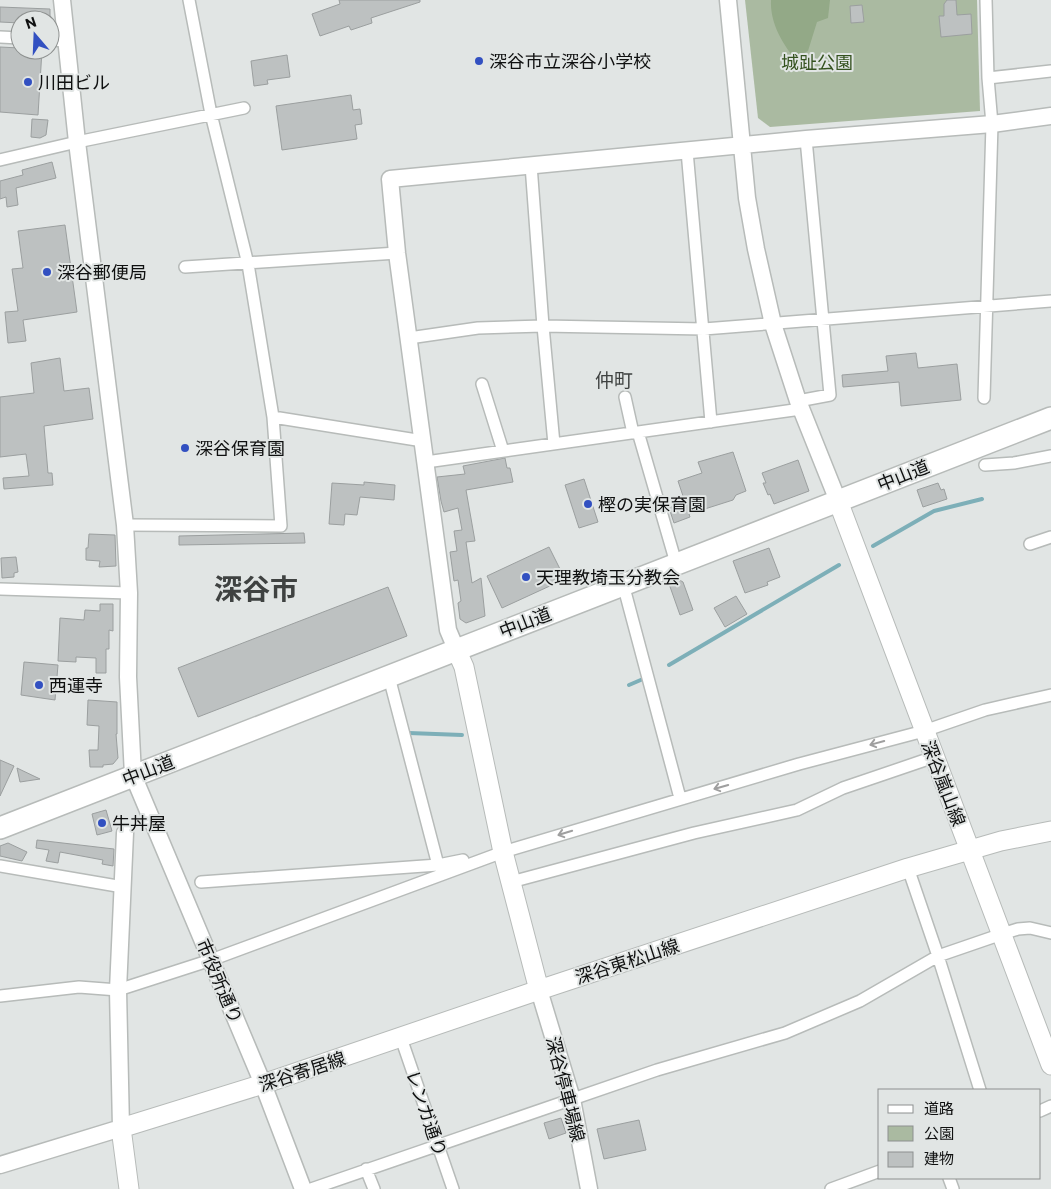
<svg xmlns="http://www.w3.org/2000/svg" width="1051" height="1189" font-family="Commissioner,'Noto Sans JP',sans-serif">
<rect width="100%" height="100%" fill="#e1e5e4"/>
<!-- green -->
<path fill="#aabaa1" d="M745,0H977L980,111L770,127L758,118Z"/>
<!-- forest -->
<path fill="#93a987" d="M771,0H830L828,18L817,22L808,51L794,58C781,41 770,22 771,0Z"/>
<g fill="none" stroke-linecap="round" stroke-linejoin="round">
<!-- stream -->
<path stroke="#7dafb8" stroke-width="4" d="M873,546L934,511L982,499
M669,665L839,565
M629,685L643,679
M409,733L462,735"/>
</g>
<!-- building -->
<path fill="#bdc1c1" stroke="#9b9f9f" d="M339,0H420V2L371,18L372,23L351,30L349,26L320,36L312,14L340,4Z
M947,0H956L957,15L971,14L972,34L941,37L939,16H944V4Z
M862,5L864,22L851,23L850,6Z
M0,7L50,9V20H20V23L0,22Z
M0,47L20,48V50H42L38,115L0,112Z
M287,55L290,77L267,80L268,84L254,86L251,61Z
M351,95L353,110L360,109L362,124L355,125L357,139L282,150L276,106Z
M32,119L48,120L46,135L40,138L31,137Z
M52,162L56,178L16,188L18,205L7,207L6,197L0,199V181L23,175L22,170Z
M65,225L77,312L23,320L26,341L8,343L5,312L18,311L12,269L23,268L18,231Z
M916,353L918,368L957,364L961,400L901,406L899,382L843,387L842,375L888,371L886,356Z
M60,358L64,391L89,388L93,419L44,426L48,473H52L53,485L4,489L3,478L29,476L26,454L0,457V397L34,393L31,363Z
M733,452L746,491L736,495L733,500L689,514L690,517L674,523L669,508L685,502L678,481L702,473L698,462Z
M505,458L507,468H510L513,482L466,490L475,541L466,542L472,583L481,578L485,616L466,623L460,619L458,603L461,601L458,580L454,581L450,552L457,551L454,531L462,530L458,508L444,512L441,501L437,477L465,474L463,466Z
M798,460L809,491L774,504L770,494L768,495L763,483H766L762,473Z
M584,479L598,522L579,528L565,485Z
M364,482L395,485L394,500L360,497L357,515L345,514L344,525L329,524L332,483L364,485Z
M938,483L941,490L944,489L947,499L923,507L917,490Z
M304,533L305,543L179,545V536Z
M89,534L115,535L116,566L99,567L100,561L86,560V548H88Z
M549,547L565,579L502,608L487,576Z
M769,548L780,577L767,582L768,585L745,593L733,561Z
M16,557L18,572L14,573V577L2,578L1,558Z
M676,578L683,582L693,610L680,615L668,581Z
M388,587L407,636L198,717L178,668Z
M736,596L747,614L725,627L714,608Z
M100,604H113V631L109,630V649H106V673H96V658L76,657V662L58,661L60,618L84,620L85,610L100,611Z
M24,662L58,665L55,700L21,695Z
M88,700L117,702V734H116L118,758L113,764L103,765V767H90L89,750H98L99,726L87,725Z
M0,760L14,766L0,796Z
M17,768L40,779L20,782Z
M106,810L112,831L97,835L92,814Z
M37,840L114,849L113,866L102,864L103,860L60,852L58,863L46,861L49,850L36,848Z
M8,843L27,852L22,861L0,856V846Z
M561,1118L566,1133L549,1139L544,1123Z
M639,1120L646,1150L604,1159L597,1129Z"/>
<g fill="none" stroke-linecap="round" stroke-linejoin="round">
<defs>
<path id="street" d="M0,37L20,38
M50,40L66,41
M988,78L1051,71
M687,151L711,422
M0,160L77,142L244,108
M531,165L543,326L554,444
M185,267L397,253
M409,338L478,328L543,326L704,329L1051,301
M482,384L503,451
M625,397L633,433
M984,398L992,124L988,78L986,0
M798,401L830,395L806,139
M273,417L423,441
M638,432L676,563
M426,462L801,409
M985,465L1014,463L1051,456
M125,525L281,526L273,417L248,264L211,114L189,0
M1030,544L1051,537
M623,584L680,798
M0,589L129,593
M389,677L438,865
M0,866L123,887
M908,868L938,956L980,1090
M201,882L438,865L463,860
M511,882L694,833L797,810L843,788L934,757
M0,996L79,987L118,990L211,960L503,852L799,764L924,731L985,710L1051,695
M401,1038L453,1189
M1040,1111L1051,1106
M366,1169L374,1189
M949,1178L953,1189
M311,1189L657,1070L785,1033L860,1001L938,956L1002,934L1018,929L1030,928L1051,933
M831,1189L880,1171"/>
<path id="secondary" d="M62,0L77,142L125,525L129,593L128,677L133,775L263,1084L303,1189
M728,0L747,198L756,249L773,324L798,401L838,501
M456,649L448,630L397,253L390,179L806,139L992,124L1051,116
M539,990L572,1099L589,1189
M0,1165L121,1128L118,990L125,833"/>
<path id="primary" d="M838,501L1051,1065
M456,649L464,667L503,852L539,990
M129,1189L121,1128L263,1084L539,990L908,868L1001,841L1051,831"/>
<path id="highway" d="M0,828L1051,418"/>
</defs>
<!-- street casing -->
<use href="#street" stroke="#b7bbb9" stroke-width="14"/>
<!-- secondary casing -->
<use href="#secondary" stroke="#b7bbb9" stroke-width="19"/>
<!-- primary casing -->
<use href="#primary" stroke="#b7bbb9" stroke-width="21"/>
<!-- highway casing -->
<use href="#highway" stroke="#b7bbb9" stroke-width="24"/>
<!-- street -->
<use href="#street" stroke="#fff" stroke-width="11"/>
<!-- secondary -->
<use href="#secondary" stroke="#fff" stroke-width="16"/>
<!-- primary -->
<use href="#primary" stroke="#fff" stroke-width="19"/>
<!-- highway -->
<use href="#highway" stroke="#fff" stroke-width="21"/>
</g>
<!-- one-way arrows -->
<defs><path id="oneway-shaft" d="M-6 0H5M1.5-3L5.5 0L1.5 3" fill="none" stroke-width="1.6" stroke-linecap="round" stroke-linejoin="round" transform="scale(1.25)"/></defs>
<g stroke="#9f9f9f">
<use href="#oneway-shaft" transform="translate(877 743) rotate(165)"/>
<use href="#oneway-shaft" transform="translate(721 787) rotate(164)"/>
<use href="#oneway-shaft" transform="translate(565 833) rotate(163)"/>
</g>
<!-- markers -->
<g fill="#3250c1" stroke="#e1e5e4" stroke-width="2">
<circle cx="479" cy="61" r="5"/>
<circle cx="28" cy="82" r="5"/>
<circle cx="47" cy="272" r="5"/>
<circle cx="185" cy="448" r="5"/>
<circle cx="588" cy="504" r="5"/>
<circle cx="526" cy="577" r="5"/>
<circle cx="39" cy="685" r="5"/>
<circle cx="102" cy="823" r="5"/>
</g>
<g text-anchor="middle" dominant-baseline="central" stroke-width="4" stroke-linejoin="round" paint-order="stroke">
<!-- poi labels -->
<g font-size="18" fill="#0f1010" stroke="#e1e5e4" text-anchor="start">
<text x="489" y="61">深谷市立深谷小学校</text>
<text x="38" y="82">川田ビル</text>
<text x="57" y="272">深谷郵便局</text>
<text x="195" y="448">深谷保育園</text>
<text x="598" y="504">樫の実保育園</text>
<text x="536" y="577">天理教埼玉分教会</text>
<text x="49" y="685">西運寺</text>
<text x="112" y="823">牛丼屋</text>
</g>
<!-- park labels -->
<g font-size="18" fill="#34521f" stroke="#e1e5e4">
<text x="817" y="62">城趾公園</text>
</g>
<!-- street labels -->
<g font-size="18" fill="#0f1010" stroke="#e1e5e4">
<text transform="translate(903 475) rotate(-22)">中山道</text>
<text transform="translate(525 622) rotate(-21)">中山道</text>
<text transform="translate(148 770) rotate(-21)">中山道</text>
<text transform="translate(944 783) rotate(69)">深谷嵐山線</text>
<text transform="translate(627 961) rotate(-18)">深谷東松山線</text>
<text transform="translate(220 981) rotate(67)">市役所通り</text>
<text transform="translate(302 1071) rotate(-18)">深谷寄居線</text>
<text transform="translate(566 1089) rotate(76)">深谷停車場線</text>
<text transform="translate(427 1113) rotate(71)">レンガ通り</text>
</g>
<!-- neighbourhood labels -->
<g font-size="19" fill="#3f4241" stroke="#e1e5e4">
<text x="614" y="379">仲町</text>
</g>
<!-- town labels -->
<g font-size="28" font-weight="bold" fill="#3f4241" stroke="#e1e5e4">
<text x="256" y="588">深谷市</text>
</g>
</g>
<!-- legend -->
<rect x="878" y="1089" width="162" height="90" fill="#e1e5e4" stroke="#8d908f"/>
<rect x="888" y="1105" width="25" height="8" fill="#ffffff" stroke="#8d908f"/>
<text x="924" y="1114" font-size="15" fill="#0f1010">道路</text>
<rect x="888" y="1126" width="25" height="15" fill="#aabaa1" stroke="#8d908f"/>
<text x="924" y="1139" font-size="15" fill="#0f1010">公園</text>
<rect x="888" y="1152" width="25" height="15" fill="#bdc1c1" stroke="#8d908f"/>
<text x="924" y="1164" font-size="15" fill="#0f1010">建物</text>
<!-- north arrow -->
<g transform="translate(35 35) rotate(341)"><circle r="24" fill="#e1e5e4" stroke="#8d908f"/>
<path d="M0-4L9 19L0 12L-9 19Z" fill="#3250c1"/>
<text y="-8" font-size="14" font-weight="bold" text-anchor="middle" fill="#0f1010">N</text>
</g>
</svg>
